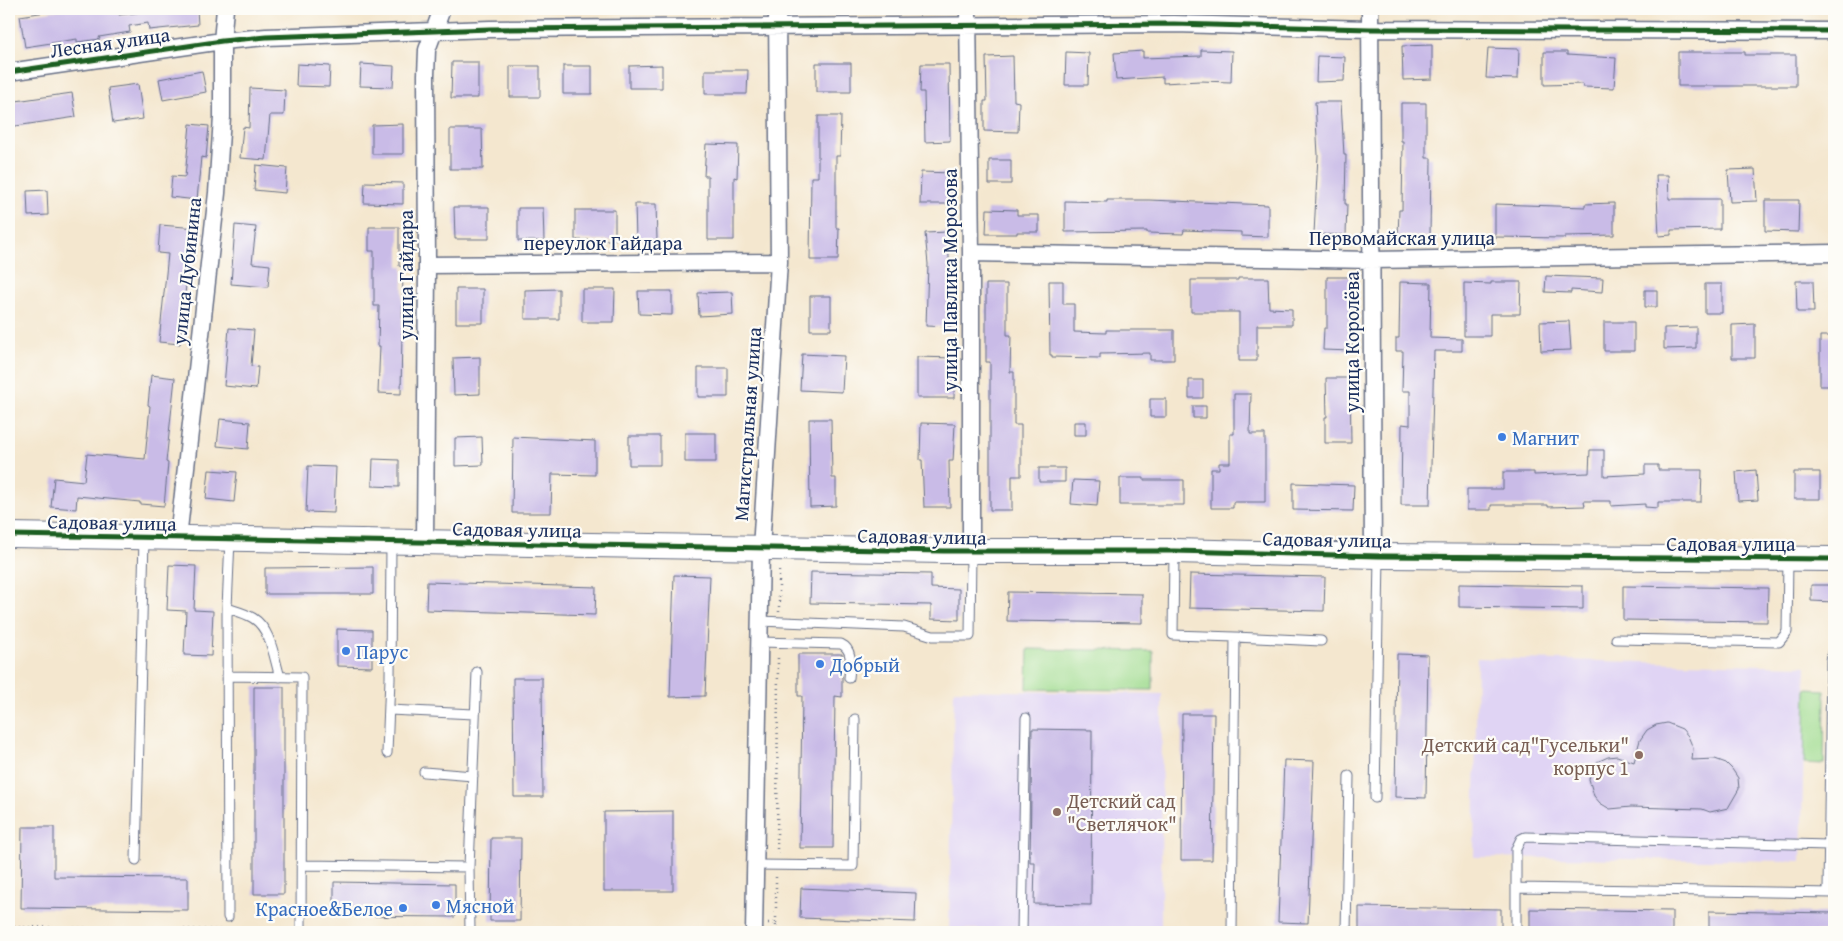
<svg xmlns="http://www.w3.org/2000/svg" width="1843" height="941" font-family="'Gentium Book Plus',serif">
<rect width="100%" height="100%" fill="#fdfcf7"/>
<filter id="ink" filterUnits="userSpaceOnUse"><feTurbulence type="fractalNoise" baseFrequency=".02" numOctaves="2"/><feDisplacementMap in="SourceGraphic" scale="10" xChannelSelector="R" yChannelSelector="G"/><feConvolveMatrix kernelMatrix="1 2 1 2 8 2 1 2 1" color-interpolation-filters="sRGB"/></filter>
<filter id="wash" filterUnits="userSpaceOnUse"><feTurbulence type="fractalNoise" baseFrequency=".0096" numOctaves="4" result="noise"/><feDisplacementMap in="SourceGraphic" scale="20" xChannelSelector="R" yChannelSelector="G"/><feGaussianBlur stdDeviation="1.12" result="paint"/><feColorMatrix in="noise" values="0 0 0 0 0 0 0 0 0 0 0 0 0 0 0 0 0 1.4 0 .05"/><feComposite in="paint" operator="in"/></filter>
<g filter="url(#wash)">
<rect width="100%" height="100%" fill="#f4e7cf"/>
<!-- built -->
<path fill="#e0d4f4" d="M1477,658L1806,666L1801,861L1474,857Z
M954,690L1162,694L1161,932L949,929Z"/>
<!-- green -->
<path fill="#a0dc90" stroke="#5e8677" d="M1028,649L1153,651V690L1027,689Z
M1806,689L1825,690L1824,764L1804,763Z"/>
<g id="blocks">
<!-- building -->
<path fill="#c9bbe7" d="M65,9H118L119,15L151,11L150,9H197L198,25L149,30L148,23L129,26L130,32L99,37L100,39L77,42V39L25,47L20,16Z
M1432,45V79L1403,80L1402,46Z
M1488,48L1519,49L1518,79L1486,78Z
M1201,50L1232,51L1231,82L1200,81L1163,83V77L1116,80L1114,53L1143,51V58L1201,56Z
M1066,52L1089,53L1088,85H1065Z
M1544,52H1567V55L1616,58L1614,88L1583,87V84L1544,85Z
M1678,52H1745V55H1796V86H1678Z
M1013,56L1014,101L1019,102L1018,132L984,131V101H987L986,57Z
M1317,56L1345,57L1344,81L1316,82Z
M452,62H478V98H451Z
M816,63H851V92H816Z
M297,64L330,66L329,87L296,86Z
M361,64L394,66L393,87L360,86Z
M921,64H949L950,141L925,142L924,92H920Z
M662,65V88H629V66Z
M510,66H540V97H510Z
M563,66H592V94H563Z
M705,70H748L747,94H705Z
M202,71L206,92L163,100L159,79Z
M138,84L143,119L113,123L108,88Z
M250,88L285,90L284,115H270L266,160L240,158L243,127L249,128Z
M72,93L76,117L9,127V102Z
M1315,102H1341L1344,155H1346L1345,204H1347L1346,235L1314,234L1318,155Z
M1401,103H1426V158H1431L1430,237L1398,236L1399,210H1402L1403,141H1401Z
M818,116H841L840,156H836V228H839L838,260H810L811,177H818Z
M190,124L209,126L206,158L201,157L197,200L170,197L172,176L185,177Z
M403,124V154H372V125Z
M450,129H482L483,169H450Z
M706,144L738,145L737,178L734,177V240H708V176H704Z
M989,160H1011V184H989Z
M256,165L287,168L285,193L254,190Z
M1755,169L1757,201L1730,202L1728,170Z
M921,172L953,173V204H920Z
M1656,175H1668L1669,199H1720V229L1671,230V235L1659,236Z
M365,182L403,183V204L364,203Z
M47,190L48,215L28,216L27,191Z
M1107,200H1149L1268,205V237L1241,236V232L1184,230L1183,234L1147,233V231L1065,232V201L1107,202Z
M1765,200H1799L1798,232L1765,231Z
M1614,203V235L1565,236V238L1495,237V204L1585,207V204Z
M635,204H656L657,240H636Z
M454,207H489V239H455Z
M518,208H543L544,241H518Z
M987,209L1017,210V215H1039V232H1017V234H986Z
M575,210H615V240H575Z
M160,225L197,228L195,256L189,255L180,344L159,342L168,254L158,253Z
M235,225L256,227L252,263L270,265L268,287L231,284Z
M369,227H399V266L403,267L401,394L378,393L380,346H378L379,306H374V251H369Z
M948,232L950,283H952L951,327L926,326L928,264L925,233Z
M1546,276L1603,278L1602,292L1571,290V293L1545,292Z
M1327,277H1351L1352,351L1323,350L1324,328H1327Z
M1238,278H1268L1269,308L1292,309V325H1257V361H1239V312H1191V280H1238Z
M1049,281H1063V304H1074V332L1106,333V330H1174V360H1150V353L1100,354V358L1052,357V355H1050Z
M1796,281H1813L1814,312H1797Z
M1400,282L1431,283L1430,338L1462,339V351H1434L1430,505H1401L1402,424L1410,425V391H1402L1403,351H1396V338H1399Z
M1491,282H1521L1520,314H1490V336H1464V283L1491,284Z
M986,284H1007V335H1011L1010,372H1014V425H1021V476H1012V510H990V362H986Z
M1705,284H1722V313H1705Z
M456,289H483V323H456Z
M559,289V319H525V290Z
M582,289H615L614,322H582Z
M1645,290H1657V307H1645Z
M638,291H672V315L639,314Z
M732,292L733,314L699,316L698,293Z
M810,296H831V330H810Z
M1569,321L1571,350L1541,351L1540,322Z
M1604,322H1634V351H1604Z
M1755,324V358H1732V325Z
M1696,327V348L1664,349V328Z
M229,328L254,330L251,366L258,367L256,389L224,386Z
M1820,336H1832V386H1820Z
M802,354L844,356L842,392L800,390Z
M480,357V394L454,395L453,358Z
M917,357L955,358L954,398H917Z
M698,368H728V397H698Z
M151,375L175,378L166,462L168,463L164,506L140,504V502L77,496L76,509L51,507L54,478L84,481L87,454L145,459L150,406L148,405Z
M1326,378H1350L1351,443H1325V417H1327Z
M1189,380H1203V398H1189Z
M1234,394H1251L1250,434H1265V502H1233V508H1211V469H1219V463H1230V434H1234Z
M1150,399H1166V417H1150Z
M1193,406H1206V418H1193Z
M220,419L250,422L248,449L217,446Z
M809,419H831L832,478H836V506L810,507Z
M1074,422H1086V435H1074Z
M921,423L955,424L953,461H949L950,507H924L922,460H920Z
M685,433H716V462H685Z
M629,436H660V465H629Z
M482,437L483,465L455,466V438Z
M513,437L595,441V475L552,474L551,513H512Z
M1590,450H1604V476L1645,474V465H1658V470H1702L1701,502H1658V508L1645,507V504L1611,506V501H1584L1585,506L1548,507V505H1491V510H1467V489H1503V472H1534V475L1589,473Z
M373,459L399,460V487L372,486Z
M308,466L336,467L334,513L306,512Z
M1039,468H1065V482H1039Z
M209,470L237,472L234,502L206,499Z
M1756,470L1758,500L1738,501L1736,472Z
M1794,472H1820V499H1794Z
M1120,478H1144V480H1184V505H1120Z
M1073,480L1099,481L1097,506L1071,504Z
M1293,483L1354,485L1353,511L1293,510Z
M169,565L196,566L194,610L213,611L211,656L184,655L186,611L167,610Z
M373,567V594H265V568Z
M811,572L931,574V588L959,589V620L931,619V605L810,603Z
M1190,574L1325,577L1324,611L1189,608Z
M674,575L710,576L705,696L670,697Z
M427,582L596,587L595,615L426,610Z
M1459,584L1583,586V609L1459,607Z
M1811,585H1834V602L1811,601Z
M1623,586L1768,588L1767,622L1623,620Z
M1008,592L1142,594V623L1007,621Z
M337,629L372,630V667L337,666Z
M798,654H842V697L835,696L833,848H800L802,696H798Z
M1397,654L1428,655L1426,798L1395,797Z
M513,678H542L543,797H514Z
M254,687H284V894H254Z
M1182,714H1214L1212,860H1181Z
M1667,723L1682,729L1688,736L1693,748L1692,760L1715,759L1726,763L1732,769L1738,778L1739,789L1728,808L1710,812L1702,809L1631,807L1610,809L1600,803L1594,796L1589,779L1592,770L1597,762L1608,757L1617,756L1634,762L1640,740L1647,730L1656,725Z
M1032,729L1092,730L1091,905L1034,904L1035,862H1030Z
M1284,760L1314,761L1308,923L1278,922Z
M673,811V891H604V812Z
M22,827H54V877L188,878V910L21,908Z
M491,838H521L520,921H490Z
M334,882L455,884V917L334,916Z
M801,888L916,893L915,922L800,918Z
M1359,907L1501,909V932H1359Z
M1530,909L1672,911V932H1530Z
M1709,911L1834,913V932H1709Z"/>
</g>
</g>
<g filter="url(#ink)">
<use href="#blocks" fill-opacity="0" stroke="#676f86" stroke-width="1"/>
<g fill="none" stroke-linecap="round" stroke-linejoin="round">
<defs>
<path id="lane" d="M1174,552L1173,635L1235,637L1232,932
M227,608C236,611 245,613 253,618C271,629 274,658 280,677
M760,621L904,627L933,636H970L971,552
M1235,637L1321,641
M1616,639L1779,642L1787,632L1788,559
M759,642L841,644C854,650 850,666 849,678
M227,676L302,677L301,932
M389,710L474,714
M387,753L390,679L391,543
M424,772L473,776
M1375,798L1379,556
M136,860L144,538
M301,865L469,867
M755,865L853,866L855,719
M1516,888V849L1521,839L1525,837L1828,845
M1828,893L1831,661L1834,639
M228,917L227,608L230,539
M470,932L469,867L477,672
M1022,932L1026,718
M1346,932L1349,776
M1516,932V888L1834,893"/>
<path id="street" d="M968,9L971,253V552
M1370,9L1373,555
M9,72L222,41L266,37L490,29L1174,24L1370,29L1834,31
M971,253L1372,260L1834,253
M427,265L779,262
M178,538L217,193L222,117V41L225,9
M425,543L427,265L426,75L427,50L442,9
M754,932L761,549L779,262L777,9"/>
<path id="secondary" d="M9,535L944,551H1174L1379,556L1834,559"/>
</defs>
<!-- lane casing -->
<use href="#lane" stroke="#676f86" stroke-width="11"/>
<!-- street casing -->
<use href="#street" stroke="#676f86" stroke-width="19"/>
<!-- secondary casing -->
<use href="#secondary" stroke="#676f86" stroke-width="26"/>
<!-- path -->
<path stroke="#676f86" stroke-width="2.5" stroke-dasharray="1 4" stroke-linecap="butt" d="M779,612V567
M777,854L778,655
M768,923H776V932
M776,923V877
M9,927L291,931
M311,932H342"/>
<!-- lane -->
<use href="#lane" stroke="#fff" stroke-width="9"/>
<!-- street -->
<use href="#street" stroke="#fff" stroke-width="16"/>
<!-- secondary -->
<use href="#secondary" stroke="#fff" stroke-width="24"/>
<defs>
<path id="cycleway" d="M9,72L222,41L266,37L490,29L1174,24L1370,29L1834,31
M9,535L944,551H1174L1379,556L1834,559"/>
</defs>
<!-- cycleway casing -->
<use href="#cycleway" stroke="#fdfcf7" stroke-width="8"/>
<!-- cycleway -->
<use href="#cycleway" stroke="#1b5e20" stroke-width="5"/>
</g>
</g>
<!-- markers -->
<g fill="#3f7fe0" stroke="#fdfcf7" stroke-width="2">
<circle cx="1502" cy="437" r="5"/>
<circle cx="346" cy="651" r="5"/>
<circle cx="820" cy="664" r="5"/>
<circle cx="436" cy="905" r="5"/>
<circle cx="403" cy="908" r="5"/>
</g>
<g fill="#8d6e63" stroke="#fdfcf7" stroke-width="2">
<circle cx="1639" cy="755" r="5"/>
<circle cx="1057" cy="812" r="5"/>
</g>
<g text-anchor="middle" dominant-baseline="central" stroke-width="4.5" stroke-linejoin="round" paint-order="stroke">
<!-- street labels -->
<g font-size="20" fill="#1b2f5e" stroke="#fdfcf7">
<text transform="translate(110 42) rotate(-8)">Лесная улица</text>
<text x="1402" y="237">Первомайская улица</text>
<text x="603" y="242">переулок Гайдара</text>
<text transform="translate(186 271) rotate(-84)">улица Дубинина</text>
<text transform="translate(405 275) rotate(-90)">улица Гайдара</text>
<text transform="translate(949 280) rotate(-90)">улица Павлика Морозова</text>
<text transform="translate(1351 342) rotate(-90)">улица Королёва</text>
<text transform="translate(747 424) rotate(-86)">Магистральная улица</text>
<text transform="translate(112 522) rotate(1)">Садовая улица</text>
<text transform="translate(517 529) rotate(1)">Садовая улица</text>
<text transform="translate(922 536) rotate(1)">Садовая улица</text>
<text transform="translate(1327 539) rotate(1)">Садовая улица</text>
<text x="1731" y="543">Садовая улица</text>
</g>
<!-- shop labels -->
<g font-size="20" fill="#366cbe" stroke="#fdfcf7" text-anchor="start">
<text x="1512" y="437">Магнит</text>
<text x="356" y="651">Парус</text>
<text x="830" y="664">Добрый</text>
<text x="446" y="905">Мясной</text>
<text x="393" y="908" text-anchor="end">Красное&amp;Белое</text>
</g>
<!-- education labels -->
<g font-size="20" fill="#785e54" stroke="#fdfcf7" text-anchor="end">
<text x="1629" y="744">Детский сад"Гусельки"<tspan x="1629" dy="23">корпус 1</tspan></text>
<text x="1067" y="800" text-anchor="start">Детский сад<tspan x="1067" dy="23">"Светлячок"</tspan></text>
</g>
</g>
<!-- margin -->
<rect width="1843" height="941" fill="none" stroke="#fdfcf7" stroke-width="30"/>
</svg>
